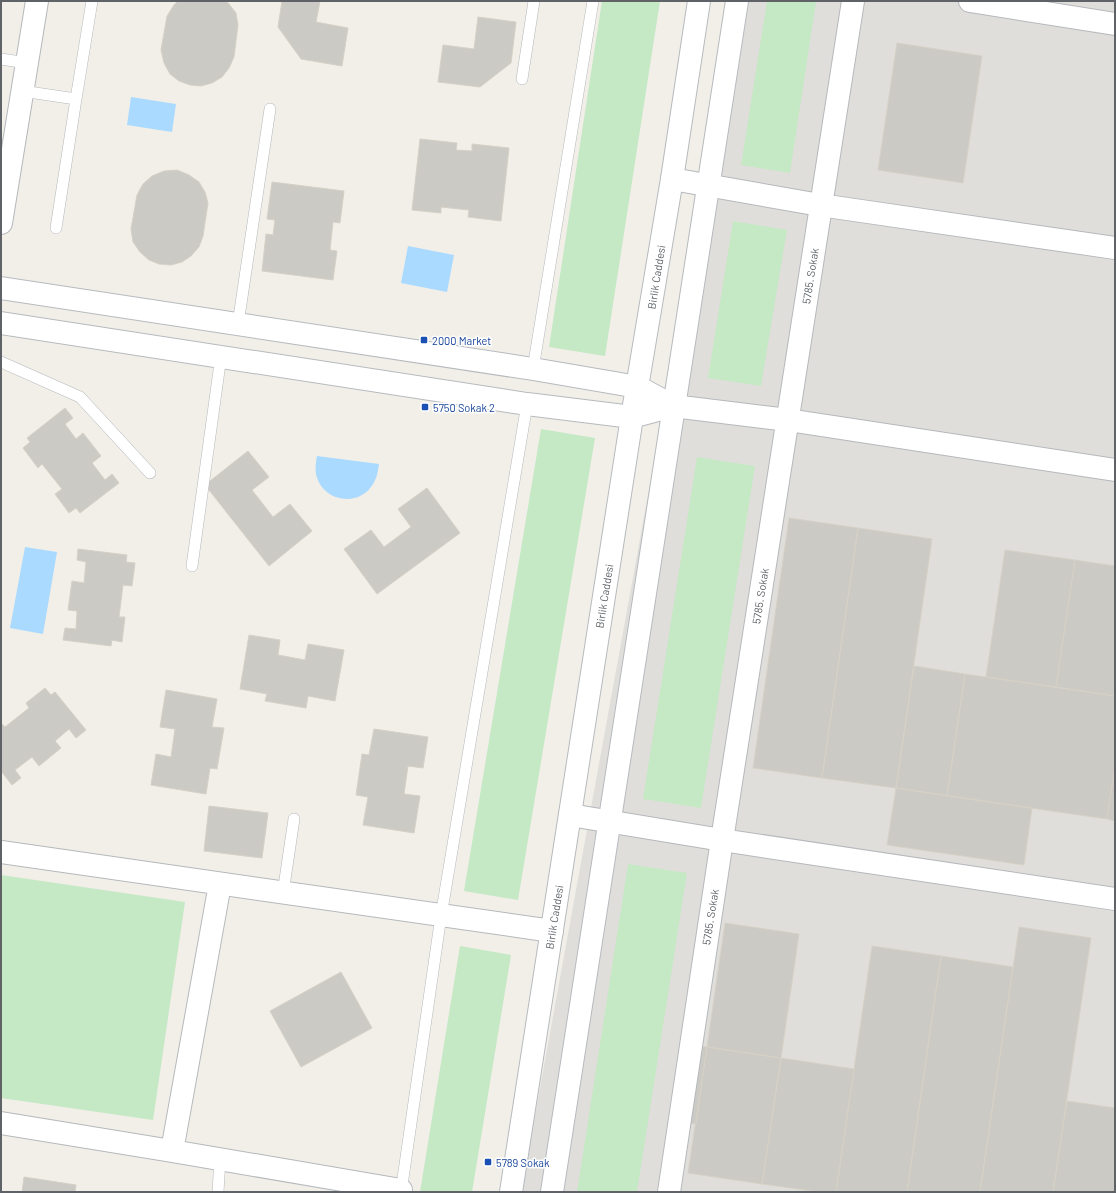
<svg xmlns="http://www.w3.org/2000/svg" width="1116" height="1193" font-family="Barlow,sans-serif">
<rect width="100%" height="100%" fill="#f1efe8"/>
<!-- industrial -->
<path fill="#e0deda" d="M738,1H1115V1192H521Z"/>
<!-- green -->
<path fill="#c5e8c5" d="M602,1H660L605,356L549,347Z
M767,1H807L816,2L790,173L741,165Z
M733,221L787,230L761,386L708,378Z
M541,429L595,438L518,900L464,891Z
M697,457L755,466L701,808L643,799Z
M628,864L687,873L637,1192H577Z
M1,875L185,902L153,1120L1,1098Z
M460,946L511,955L472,1192H420Z"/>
<!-- water -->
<path fill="#aadaff" d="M131,97L176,104L172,132L127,125Z
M408,246L454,255L447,292L401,283Z
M317,456L379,464C378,471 377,478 373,484C359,508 322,502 316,474C315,468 316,462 317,456Z
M25,547L57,552L43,634L10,628Z"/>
<!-- building -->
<path fill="#cccac5" stroke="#d6d1c6" d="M178,1H226L229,4L236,13L238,25L234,57L229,68L222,77L212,83L201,86L190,85L179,81L170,74L164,63L161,50L167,16L174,5Z
M282,1H320L316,22L348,28L342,66L301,59L278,27Z
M478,17L516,22L511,63L480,87L438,82L443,45L474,49Z
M897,43L982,56L963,183L878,170Z
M420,139L457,143L456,150L472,151V144L509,148L501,221L468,217L469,210L441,207V213L412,210Z
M177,170L189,175L199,182L205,192L208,203L203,236L199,247L191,256L182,262L171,265L159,264L149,260L140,252L133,242L131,229L137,195L143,184L152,176L164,171Z
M272,182L344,191L340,223L333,222L330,250L337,251L333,280L262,271L266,234L273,235L275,220L267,219Z
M65,408L73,418L65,424L76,439L83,433L101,456L92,463L105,480L112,474L119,483L80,513L76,508L69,513L55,494L62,489L42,464L38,468L23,448L30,442L27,438Z
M248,451L269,477L252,490L273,517L290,504L312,531L269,566L205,485Z
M427,488L460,533L377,594L344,549L371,530L384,547L411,527L398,509Z
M789,518L858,528L822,778L753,768Z
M858,528L932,539L896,788L822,778Z
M78,549L127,555L126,562L135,563L132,586L123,585L119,617H125L122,642L112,640L111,646L63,640L65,628L76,629L77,611L68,610L72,581L84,583L86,562L77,560Z
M1005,550L1075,560L1056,687L986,677Z
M1075,560L1115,566V696L1056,687Z
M249,635L280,640L278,655L305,660L308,644L344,650L335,701L308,696L306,708L265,701L267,694L240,689Z
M914,666L965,674L947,796L896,788Z
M965,674L1115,696V766L1107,819L947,796Z
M45,688L51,695L55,692L86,730L76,738L69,729L55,741L61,748L39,766L32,757L15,770L21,778L12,785L1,771V723L5,727L29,708L26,703Z
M166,690L217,699L212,727L224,728L217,769L210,768L206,794L151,785L156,754L171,757L175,729L160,727Z
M374,729L428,737L423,768L408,766L404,794L420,796L414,833L363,825L368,797L356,795L362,754L369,755Z
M1115,766V821L1107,819Z
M896,788L1032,808L1024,865L887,845Z
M209,806L268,813L262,858L204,851Z
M725,923L799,934L781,1058L707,1047Z
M1019,927L1091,938L1053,1192H980Z
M872,946L941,956L907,1192H836Z
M941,956L1013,967L980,1192H907Z
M341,972L372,1028L301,1067L270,1011Z
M695,1046L707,1047L696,1124L684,1122Z
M707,1047L781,1058L762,1184L688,1173Z
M781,1058L854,1069L836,1192H819L762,1184Z
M1067,1101L1115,1108V1192H1053Z
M24,1177L76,1185L75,1192H22Z"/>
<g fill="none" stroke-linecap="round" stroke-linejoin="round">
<defs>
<path id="lane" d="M1,59L27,63
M522,79L534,1
M22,91L76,99L92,1
M56,228L76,99
M238,324L270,109
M1,362L80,397L150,473
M533,369L593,1
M192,566L221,356
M283,893L294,819
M218,1192L220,1159
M401,1192L441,916L527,404"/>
<path id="street" d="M970,1L1115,24
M672,179L820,205L1115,248
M1,223L37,1
M673,406L788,420L1115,470
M570,815L722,840L1115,899
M1,852L552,931
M1,1123L172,1151L401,1190
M172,1151L220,884
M669,1192L722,840L853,1"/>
<path id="secondary" d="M1,288L533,369L638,387L673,406
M1,323L527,404L632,417L673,406
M511,1192L632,417L672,179L699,1
M552,1192L737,1"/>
</defs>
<!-- lane casing -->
<use href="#lane" stroke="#b5b8bc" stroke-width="12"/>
<!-- street casing -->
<use href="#street" stroke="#b5b8bc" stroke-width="24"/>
<!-- secondary casing -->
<use href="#secondary" stroke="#b6babf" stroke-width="24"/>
<!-- lane -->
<use href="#lane" stroke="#fff" stroke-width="11"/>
<!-- street -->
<use href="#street" stroke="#fff" stroke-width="22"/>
<!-- secondary -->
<use href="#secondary" stroke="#fff" stroke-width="22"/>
</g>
<!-- markers -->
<g fill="#1a4fb4" stroke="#fff" stroke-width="1.5">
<rect x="420" y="336" width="8" height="8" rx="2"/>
<rect x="421" y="403" width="8" height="8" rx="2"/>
<rect x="484" y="1158" width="8" height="8" rx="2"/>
</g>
<g text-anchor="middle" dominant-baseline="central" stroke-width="3" stroke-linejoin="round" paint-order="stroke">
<!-- street labels -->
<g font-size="11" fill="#5f6368" stroke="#fff">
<text transform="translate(810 276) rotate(-81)">5785. Sokak</text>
<text transform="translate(656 277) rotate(-81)">Birlik Caddesi</text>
<text transform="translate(604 596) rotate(-81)">Birlik Caddesi</text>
<text transform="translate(760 596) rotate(-81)">5785. Sokak</text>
<text transform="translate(554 917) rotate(-81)">Birlik Caddesi</text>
<text transform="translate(710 917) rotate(-81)">5785. Sokak</text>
</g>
<!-- transit labels -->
<g font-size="11" fill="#164399" stroke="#fff" text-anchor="start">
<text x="432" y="340">2000 Market</text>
<text x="433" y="407">5750 Sokak 2</text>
<text x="496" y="1162">5789 Sokak</text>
</g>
</g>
<!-- border -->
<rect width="1116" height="1193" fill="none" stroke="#5f6368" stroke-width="4"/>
</svg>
